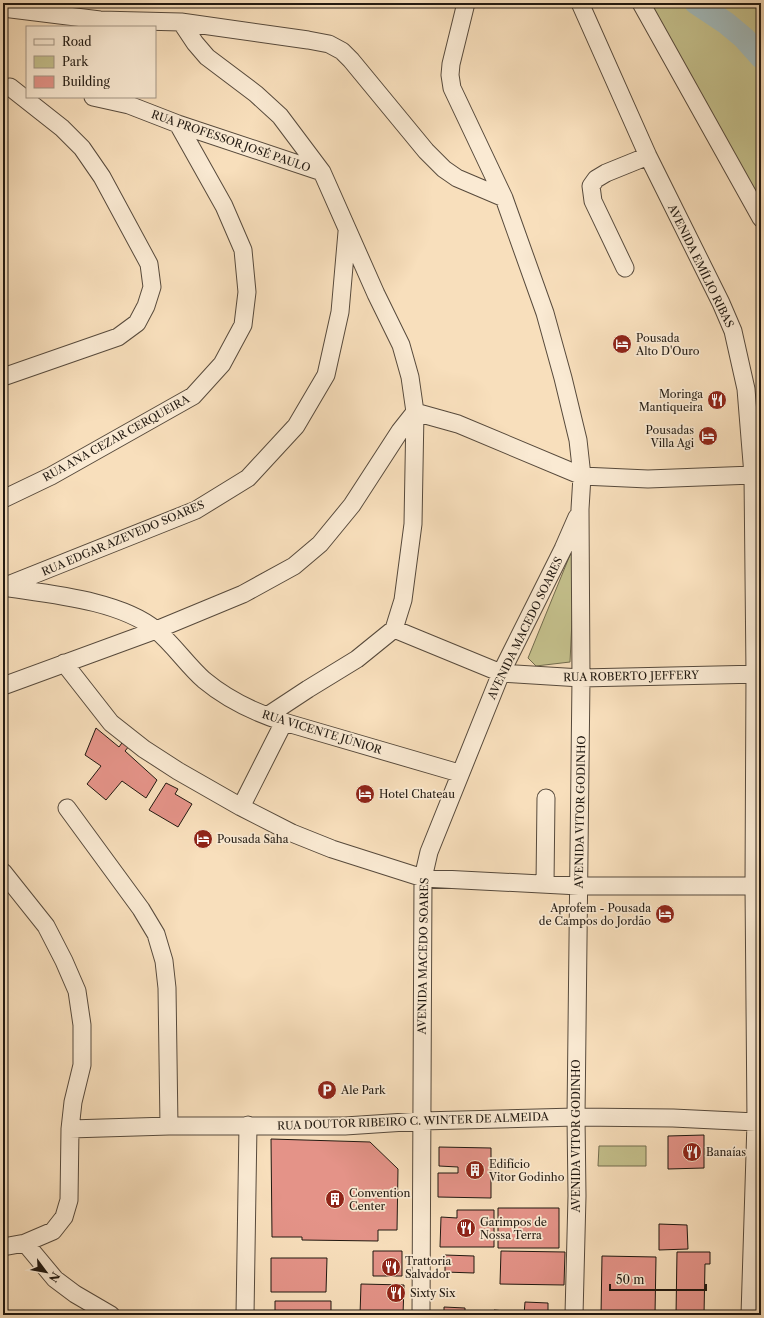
<svg xmlns="http://www.w3.org/2000/svg" width="764" height="1318" font-family="'Libre Caslon Text',serif">
<rect width="100%" height="100%" fill="#f8dfbc"/>
<filter id="stains"><feTurbulence type="fractalNoise" baseFrequency=".005" numOctaves="4"/><feColorMatrix values="0 0 0 0 .2 0 0 0 0 .09 0 0 0 0 .02 0 0 0 .5 -.17"/></filter>
<radialGradient id="worn" r=".72"><stop offset=".6" stop-color="#630" stop-opacity="0"/><stop offset="1" stop-color="#630" stop-opacity=".3"/></radialGradient>
<!-- green -->
<path fill="#c4c08c" stroke="#726c4e" d="M648,3H761V205Z
M573,552L575,557L570,662L536,666L528,658L570,555Z
M599,1146H646V1166H598Z"/>
<g fill="none" stroke-linecap="round" stroke-linejoin="round">
<!-- river -->
<path stroke="#a2babb" stroke-width="23" d="M696,3L726,23L744,38L761,57"/>
</g>
<!-- building -->
<path fill="#e49388" stroke="#211911" d="M96,728L119,747L124,740L130,745L125,751L157,780L146,798L122,781L106,800L87,784L101,766L85,755Z
M166,783L178,789L175,794L192,804L178,827L149,810Z
M704,1135V1168L668,1169V1136Z
M271,1139L370,1142L398,1169L397,1230H378V1241L302,1240V1237H272Z
M439,1147L491,1148V1198L438,1197V1173H458V1167L439,1166Z
M498,1208H559V1248H498Z
M457,1210H494V1247H440L441,1217L457,1218Z
M659,1224L687,1225L688,1249L659,1250Z
M373,1251H402V1276H373Z
M501,1251L565,1252L564,1285L500,1284Z
M677,1252H710V1264H705L704,1315H676Z
M445,1255L474,1256V1273L445,1272Z
M602,1256L656,1257L655,1315H601Z
M271,1258H327L326,1292H271Z
M361,1284L404,1285L403,1315H360Z
M275,1301H331V1315H275Z
M525,1302L548,1303V1315H524Z
M444,1307L465,1308V1311L474,1312V1314L486,1315V1312L494,1313V1310L516,1312V1315H444Z"/>
<g fill="none" stroke-linecap="round" stroke-linejoin="round">
<defs>
<path id="minor" d="M466,3L451,64L450,75L452,88L504,198L545,313L563,378L578,440L582,476L580,509L581,678L576,1117L577,1196L574,1315
M580,3L648,156L721,303L733,331L746,389L753,475L755,674L754,886L756,1122L750,1315
M641,3L761,218
M3,8L100,20L181,22L308,40L329,44L342,51L351,60L426,151L444,169L457,178L504,198
M181,22L195,43L207,57L256,94L280,116L322,172L376,294L401,345L410,377L415,412L413,524L403,600L394,629L357,659L308,689L267,716
M93,97L129,105L178,124L322,172
M625,268L593,201L591,186L596,179L606,173L648,156
M3,377L118,337L137,323L146,306L152,287L149,264L102,177L82,148L62,128L10,87
M415,412L458,424L582,476L648,479L753,475
M3,499L51,476L193,396L222,364L243,325L247,292L243,250L224,206L178,124
M3,587L196,510L248,478L296,426L326,375L340,312L347,232
M3,587C48,594 120,600 156,630C174,645 187,665 204,680C228,700 256,713 284,722L459,773
M394,629L501,673L581,678L761,674
M64,663L111,723L144,749L178,771L241,807L292,833L332,849L423,878L579,886H754
M3,686L156,630L243,594L294,566L320,544L352,505L400,431L415,412
M241,807L284,722
M67,808L141,909L156,934L164,961L167,988L169,1126
M3,872L46,926L64,961L77,991L82,1025V1065L73,1102L70,1129L69,1200L64,1217L53,1231L25,1243L3,1247
M545,884L546,798
M70,1129L169,1126H345L421,1121L576,1117L673,1118L756,1122
M25,1243L55,1279L75,1294L111,1315
M245,1315L248,1125
M421,1315L423,878L429,852L501,673L563,549L577,517"/>
</defs>
<!-- minor casing -->
<use href="#minor" stroke="#574a3c" stroke-width="19"/>
<!-- minor -->
<use href="#minor" stroke="#faead3" stroke-width="17"/>
</g>
<!-- icons -->
<defs>
<symbol id="hotel-disc" viewBox="-11 -11 22 22"><circle r="9.5" fill="#8f2418" stroke="#faead3"/><path d="M-6-4.5h1.5V1H6V5H4.5V3h-9V5H-6ZM-4 0a1.8 1.8 0 1 1 3.6 0ZM.5 0V-2.5h3Q6-2.5 6 0Z" fill="#fff"/></symbol>
<symbol id="restaurant-disc" viewBox="-11 -11 22 22"><circle r="9.5" fill="#8f2418" stroke="#faead3"/><path d="M-5-6h1v4h1v-4h1v4h1v-4h1v5L-1.5 .5V6h-2V.5L-5-1ZM5-6V6H3V1.5H1.5Q1.5-4 5-6Z" fill="#fff"/></symbol>
<symbol id="parking-disc" viewBox="-11 -11 22 22"><circle r="9.5" fill="#8f2418" stroke="#faead3"/><path d="M-3.5-5.5H1a3.5 3.5 0 0 1 0 7H-1V5.5H-3.5ZM-1-3.4V-.6H.8a1.4 1.4 0 0 0 0-2.8Z" fill="#fff"/></symbol>
<symbol id="building-disc" viewBox="-11 -11 22 22"><circle r="9.5" fill="#8f2418" stroke="#faead3"/><path d="M-4-6H4V6H1V3H-1V6H-4ZM-2.5-4.3h1.7v1.8h-1.7ZM.8-4.3h1.7v1.8H.8ZM-2.5-1h1.7V.8h-1.7ZM.8-1h1.7V.8H.8Z" fill="#fff"/></symbol>
</defs>
<g fill-rule="evenodd">
<use href="#hotel-disc" x="611" y="333" width="22" height="22"/>
<use href="#restaurant-disc" x="706" y="389" width="22" height="22"/>
<use href="#hotel-disc" x="697" y="425" width="22" height="22"/>
<use href="#hotel-disc" x="354" y="783" width="22" height="22"/>
<use href="#hotel-disc" x="192" y="828" width="22" height="22"/>
<use href="#hotel-disc" x="654" y="903" width="22" height="22"/>
<use href="#parking-disc" x="316" y="1079" width="22" height="22"/>
<use href="#restaurant-disc" x="681" y="1141" width="22" height="22"/>
<use href="#building-disc" x="464" y="1159" width="22" height="22"/>
<use href="#building-disc" x="324" y="1188" width="22" height="22"/>
<use href="#restaurant-disc" x="455" y="1217" width="22" height="22"/>
<use href="#restaurant-disc" x="380" y="1256" width="22" height="22"/>
<use href="#restaurant-disc" x="385" y="1282" width="22" height="22"/>
</g>
<g text-anchor="middle" dominant-baseline="central" stroke-width="3.5" stroke-linejoin="round" paint-order="stroke">
<!-- street labels -->
<g font-size="11" fill="#211911" stroke="#faead3">
<text transform="translate(231 141) rotate(19)">RUA PROFESSOR JOSÉ PAULO</text>
<text transform="translate(701 266) rotate(64)">AVENIDA EMÍLIO RIBAS</text>
<text transform="translate(116 438) rotate(-29)">RUA ANA CEZAR CERQUEIRA</text>
<text transform="translate(123 538) rotate(-23)">RUA EDGAR AZEVEDO SOARES</text>
<text transform="translate(525 628) rotate(-64)">AVENIDA MACEDO SOARES</text>
<text transform="translate(631 676) rotate(-1)">RUA ROBERTO JEFFERY</text>
<text transform="translate(322 732) rotate(17)">RUA VICENTE JÚNIOR</text>
<text transform="translate(580 812) rotate(-89)">AVENIDA VITOR GODINHO</text>
<text transform="translate(423 956) rotate(-89)">AVENIDA MACEDO SOARES</text>
<text transform="translate(413 1121) rotate(-2)">RUA DOUTOR RIBEIRO C. WINTER DE ALMEIDA</text>
<text transform="translate(576 1136) rotate(-90)">AVENIDA VITOR GODINHO</text>
</g>
<!-- poi labels -->
<g font-size="11" fill="#211911" stroke="#faead3" text-anchor="start">
<text x="636" y="338">Pousada<tspan x="636" dy="13">Alto D'Ouro</tspan></text>
<text x="703" y="394" text-anchor="end">Moringa<tspan x="703" dy="13">Mantiqueira</tspan></text>
<text x="694" y="430" text-anchor="end">Pousadas<tspan x="694" dy="13">Villa Agi</tspan></text>
<text x="379" y="794">Hotel Chateau</text>
<text x="217" y="839">Pousada Saha</text>
<text x="651" y="908" text-anchor="end">Aprofem - Pousada<tspan x="651" dy="13">de Campos do Jordão</tspan></text>
<text x="341" y="1090">Ale Park</text>
<text x="706" y="1152">Banaías</text>
<text x="489" y="1164">Edifício<tspan x="489" dy="13">Vitor Godinho</tspan></text>
<text x="349" y="1193">Convention<tspan x="349" dy="13">Center</tspan></text>
<text x="480" y="1222">Garimpos de<tspan x="480" dy="13">Nossa Terra</tspan></text>
<text x="405" y="1261">Trattoria<tspan x="405" dy="13">Salvador</tspan></text>
<text x="410" y="1293">Sixty Six</text>
</g>
</g>
<!-- margin -->
<rect width="764" height="1318" fill="none" stroke="#f8dfbc" stroke-width="16"/>
<rect x="4" y="4" width="756" height="1310" fill="none" stroke="#211911" stroke-width="2"/>
<rect x="8" y="8" width="748" height="1302" fill="none" stroke="#211911"/>
<!-- legend -->
<rect x="26" y="26" width="130" height="72" fill="#faead3" stroke="#a39685"/>
<rect x="34" y="39" width="20" height="6" fill="#faead3" stroke="#a39685"/>
<text x="62" y="46" font-size="12" fill="#211911">Road</text>
<rect x="34" y="56" width="20" height="12" fill="#c4c08c" stroke="#a39685"/>
<text x="62" y="66" font-size="12" fill="#211911">Park</text>
<rect x="34" y="76" width="20" height="12" fill="#e49388" stroke="#a39685"/>
<text x="62" y="86" font-size="12" fill="#211911">Building</text>
<!-- north arrow -->
<g transform="translate(46 1272) rotate(122)" stroke="#faead3" stroke-width="3" paint-order="stroke">
<path d="M0-3L7 15L0 10L-7 15Z" fill="#211911"/>
<text y="-6" font-size="11" font-weight="bold" text-anchor="middle" fill="#211911">N</text>
</g>
<!-- scale -->
<path d="M610 1284v6h96v-6" fill="none" stroke="#211911" stroke-width="2"/>
<text x="616" y="1284" font-size="12" fill="#211911" stroke="#faead3" stroke-width="3" paint-order="stroke">50 m</text>
<rect width="100%" height="100%" filter="url(#stains)"/>
<rect width="100%" height="100%" fill="url(#worn)"/>
</svg>
